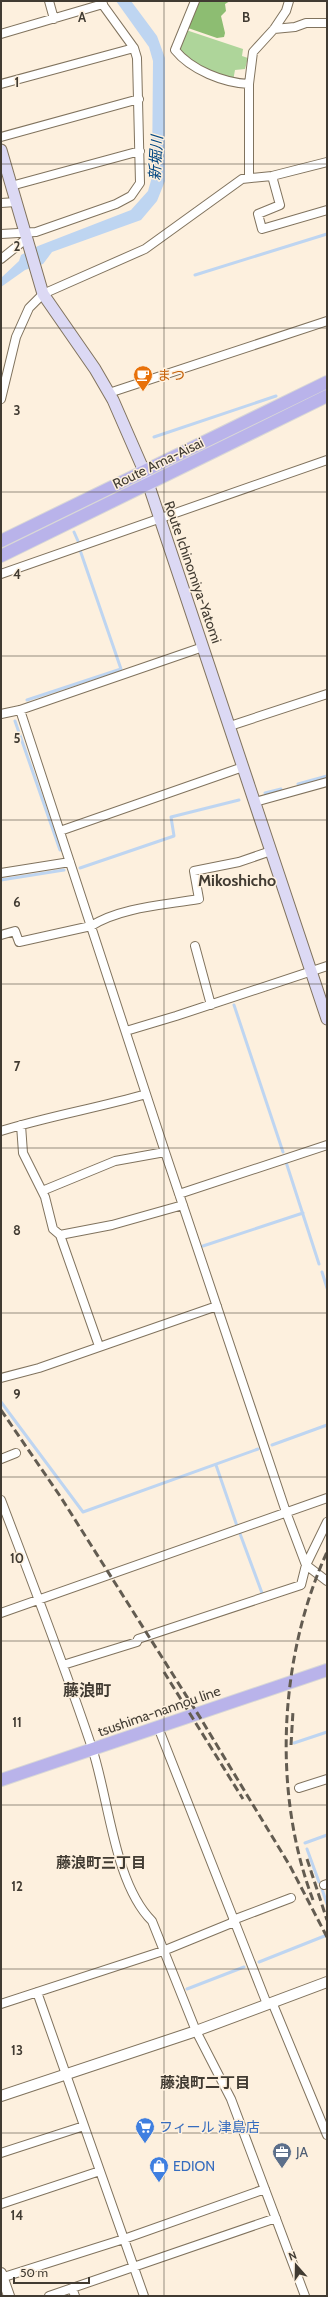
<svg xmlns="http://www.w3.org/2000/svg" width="328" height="2297" font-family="Cabin,'Noto Sans JP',sans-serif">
<rect width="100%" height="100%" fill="#fdf0de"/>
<!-- green -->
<path fill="#aed59a" d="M186,30L243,49L242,56L248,58L245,69L235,70L233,81L186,61L179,47Z"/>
<!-- forest -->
<path fill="#8dbd72" d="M199,1H230L225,4L226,11L221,16L225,33L224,37L217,38L188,28Z"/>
<!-- water -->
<path fill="#bed5f1" d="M116,1H131L157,36L165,58V181L157,201L141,220L52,252L43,264L25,270L1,287V278L19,261L21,255L38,246L131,210L148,191L152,177L153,61L149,47Z"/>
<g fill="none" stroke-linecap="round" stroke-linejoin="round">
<!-- stream -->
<path stroke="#bed5f1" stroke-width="3" d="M195,275L327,234
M154,437L276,396
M74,532L78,541
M27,700L121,669L80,550
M15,721L60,850
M298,784L327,776
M265,793L281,789
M80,868L174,836L171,817L239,800
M1,880L64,870
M234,1005L283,1152
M286,1162L319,1264
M203,1246L303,1213
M322,1272L327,1288
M1,1402L83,1512L258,1449
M272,1445L327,1425
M216,1465L237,1526
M239,1531L262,1593
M294,1743L327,1732
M305,1843L327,1835
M307,1849L319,1882
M322,1889L327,1904
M259,1962L327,1935
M187,1989L244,1967"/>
<defs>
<path id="minor" d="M49,1L54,19
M195,1L175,50C191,70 224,83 249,84
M274,29L295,27L306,23H327
M1,34L103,4
M1,84L134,48
M1,137L139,99
M272,176L280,205L258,214L262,229L327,210
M249,178V84L253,52L274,29L286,11L289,1
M11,186L140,151
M1,203L16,202
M1,234L36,232L116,204L131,196L140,183L137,58L134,48L100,1
M1,259L26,239
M109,393L327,321
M1,399L16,337L29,308L43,294L145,249L242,179L272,176L327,162
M1,574L327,460
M20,710L165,1152L286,1512L306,1565L327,1581
M1,714L20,710L203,647
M230,726L327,694
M255,802L327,782
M60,831L243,767
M1,873L70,862
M1,935L15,931L19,942L91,926C121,907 165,905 199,899L194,871L239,862L271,851
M195,946L211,1005
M126,1031L176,1016L327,966
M21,1125L23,1153L45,1197L53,1229L60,1235L99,1346
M1,1131C49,1116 98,1108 146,1094
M42,1191L115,1161L165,1152
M179,1194L327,1145
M60,1235L112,1225L183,1205
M1,1378L39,1368L217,1306
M1,1459L16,1453
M1,1500C32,1582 64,1664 92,1748C109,1799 114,1883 152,1921L196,2031L231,2099L305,2296
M1,1613L327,1498
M63,1665L137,1642L138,1639L301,1585L306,1565L327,1522
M158,1727L267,2004
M299,1788L327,1779
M324,1885L327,1884
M233,1920L291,1898
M37,1992L144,2296
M272,2002L327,2135
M1,2004L163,1951L234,1922
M1,2153L84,2126
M1,2204L100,2171
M1,2278L124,2239L265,2189
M72,2288L75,2296
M49,2296L276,2218"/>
<path id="tertiary" d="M1,2096L196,2031L327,1982
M1,2273L9,2296"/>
<path id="secondary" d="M1,150L43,294L95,369L113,400L144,471L327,1019"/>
<path id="primary" d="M1,541L327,382
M1,556L327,396
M1,1780L327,1670"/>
</defs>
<!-- minor casing -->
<use href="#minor" stroke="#80735e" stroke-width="10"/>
<!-- tertiary casing -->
<use href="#tertiary" stroke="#80735e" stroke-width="12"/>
<!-- secondary casing -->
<use href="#secondary" stroke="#80735e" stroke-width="13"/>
<!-- primary casing -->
<use href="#primary" stroke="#d9d8d6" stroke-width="14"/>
<!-- minor -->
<use href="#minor" stroke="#fff" stroke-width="8"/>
<!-- tertiary -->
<use href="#tertiary" stroke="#fff" stroke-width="10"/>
<!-- secondary -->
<use href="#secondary" stroke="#dcd9f4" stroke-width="11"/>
<!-- primary -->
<use href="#primary" stroke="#b9b3ea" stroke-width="12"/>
<!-- rail -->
<path stroke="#635c51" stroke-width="3" stroke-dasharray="8 4" stroke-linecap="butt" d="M1,1410L60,1496L201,1719L290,1866L327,1937
M164,1672L243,1799
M291,1745L293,1711
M307,1859L327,1920
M313,1900C272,1792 279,1657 327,1552"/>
</g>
<!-- grid -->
<path fill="none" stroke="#413b32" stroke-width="1" stroke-opacity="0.55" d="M164,1V2296M1,164H327M1,328H327M1,492H327M1,656H327M1,820H327M1,984H327M1,1148H327M1,1313H327M1,1477H327M1,1641H327M1,1805H327M1,1969H327M1,2133H327"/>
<!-- icons -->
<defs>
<symbol id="cafe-pin" viewBox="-11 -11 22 30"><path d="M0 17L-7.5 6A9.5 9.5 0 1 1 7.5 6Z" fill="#e8710a" stroke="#fdf0de"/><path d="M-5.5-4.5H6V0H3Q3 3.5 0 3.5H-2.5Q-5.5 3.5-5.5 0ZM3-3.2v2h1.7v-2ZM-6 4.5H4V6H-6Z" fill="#fff"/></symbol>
<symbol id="supermarket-pin" viewBox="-11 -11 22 30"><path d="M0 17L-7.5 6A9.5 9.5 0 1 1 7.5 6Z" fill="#3f7fe0" stroke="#fdf0de"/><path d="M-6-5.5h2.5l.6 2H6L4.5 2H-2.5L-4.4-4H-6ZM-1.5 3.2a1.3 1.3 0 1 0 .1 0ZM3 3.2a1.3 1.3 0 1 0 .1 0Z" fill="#fff"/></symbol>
<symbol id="office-pin" viewBox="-11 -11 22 30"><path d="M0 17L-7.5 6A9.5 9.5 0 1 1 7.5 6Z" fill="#5c6f8a" stroke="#fdf0de"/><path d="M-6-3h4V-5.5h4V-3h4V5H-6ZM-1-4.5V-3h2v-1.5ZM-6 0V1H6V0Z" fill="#fff"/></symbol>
<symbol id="shop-pin" viewBox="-11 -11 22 30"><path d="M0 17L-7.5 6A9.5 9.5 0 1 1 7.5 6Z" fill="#3f7fe0" stroke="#fdf0de"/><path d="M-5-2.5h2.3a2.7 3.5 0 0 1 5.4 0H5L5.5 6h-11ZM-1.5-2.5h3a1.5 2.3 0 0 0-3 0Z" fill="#fff"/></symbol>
</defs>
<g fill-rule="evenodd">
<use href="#cafe-pin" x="132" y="364" width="22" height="30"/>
<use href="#supermarket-pin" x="134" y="2116" width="22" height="30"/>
<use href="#office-pin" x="271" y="2141" width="22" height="30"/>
<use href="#shop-pin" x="148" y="2155" width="22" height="30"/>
</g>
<g text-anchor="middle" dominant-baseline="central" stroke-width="3" stroke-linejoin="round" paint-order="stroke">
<!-- food labels -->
<g font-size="14" fill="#c56008" stroke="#fdf0de" text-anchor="start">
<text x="157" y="375">まつ</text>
</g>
<!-- street labels -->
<g font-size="14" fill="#413b32" stroke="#fdf0de">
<text transform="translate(158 463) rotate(-26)">Route Ama-Aisai</text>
<text transform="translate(193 572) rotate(71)">Route Ichinomiya-Yatomi</text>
<text transform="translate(159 1711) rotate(-19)">tsushima-nannou line</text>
</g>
<!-- shop labels -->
<g font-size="14" fill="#366cbe" stroke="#fdf0de" text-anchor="start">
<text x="159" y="2127">フィール 津島店</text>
<text x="173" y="2166">EDION</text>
</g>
<!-- service labels -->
<g font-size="14" fill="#4e5e75" stroke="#fdf0de" text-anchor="start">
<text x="296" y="2152">JA</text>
</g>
<!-- water labels -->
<g font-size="15" font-style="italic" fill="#024681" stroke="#fdf0de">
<text transform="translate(156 158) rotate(-87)">新堀川</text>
</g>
<!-- neighbourhood labels -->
<g font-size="15" font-weight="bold" fill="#413b32" stroke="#fdf0de">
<text x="101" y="1863">藤浪町三丁目</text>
<text x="205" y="2083">藤浪町二丁目</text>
</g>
<!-- quarter labels -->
<g font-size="16" font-weight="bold" fill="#413b32" stroke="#fdf0de">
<text x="237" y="880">Mikoshicho</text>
<text x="87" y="1690">藤浪町</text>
</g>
</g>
<g font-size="13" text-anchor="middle" font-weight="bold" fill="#413b32" stroke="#fdf0de" stroke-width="3" stroke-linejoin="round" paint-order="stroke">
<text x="82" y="22">A</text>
<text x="246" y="22">B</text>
<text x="17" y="87">1</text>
<text x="17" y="251">2</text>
<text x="17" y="415">3</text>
<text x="17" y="579">4</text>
<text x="17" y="743">5</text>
<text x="17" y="907">6</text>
<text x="17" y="1071">7</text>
<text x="17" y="1235">8</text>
<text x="17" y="1399">9</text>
<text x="17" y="1563">10</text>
<text x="17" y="1727">11</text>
<text x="17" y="1891">12</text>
<text x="17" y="2055">13</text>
<text x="17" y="2220">14</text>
</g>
<!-- border -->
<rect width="328" height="2297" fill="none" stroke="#413b32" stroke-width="4"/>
<!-- north arrow -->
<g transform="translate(296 2265) rotate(340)" stroke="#fdf0de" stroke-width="3" paint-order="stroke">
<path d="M0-3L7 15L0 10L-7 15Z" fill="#413b32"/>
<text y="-6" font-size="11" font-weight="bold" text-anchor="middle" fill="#413b32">N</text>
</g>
<!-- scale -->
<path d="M14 2277v6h75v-6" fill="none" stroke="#413b32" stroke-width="2"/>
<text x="20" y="2277" font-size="12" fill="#413b32" stroke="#fdf0de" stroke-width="3" paint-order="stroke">50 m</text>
</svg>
